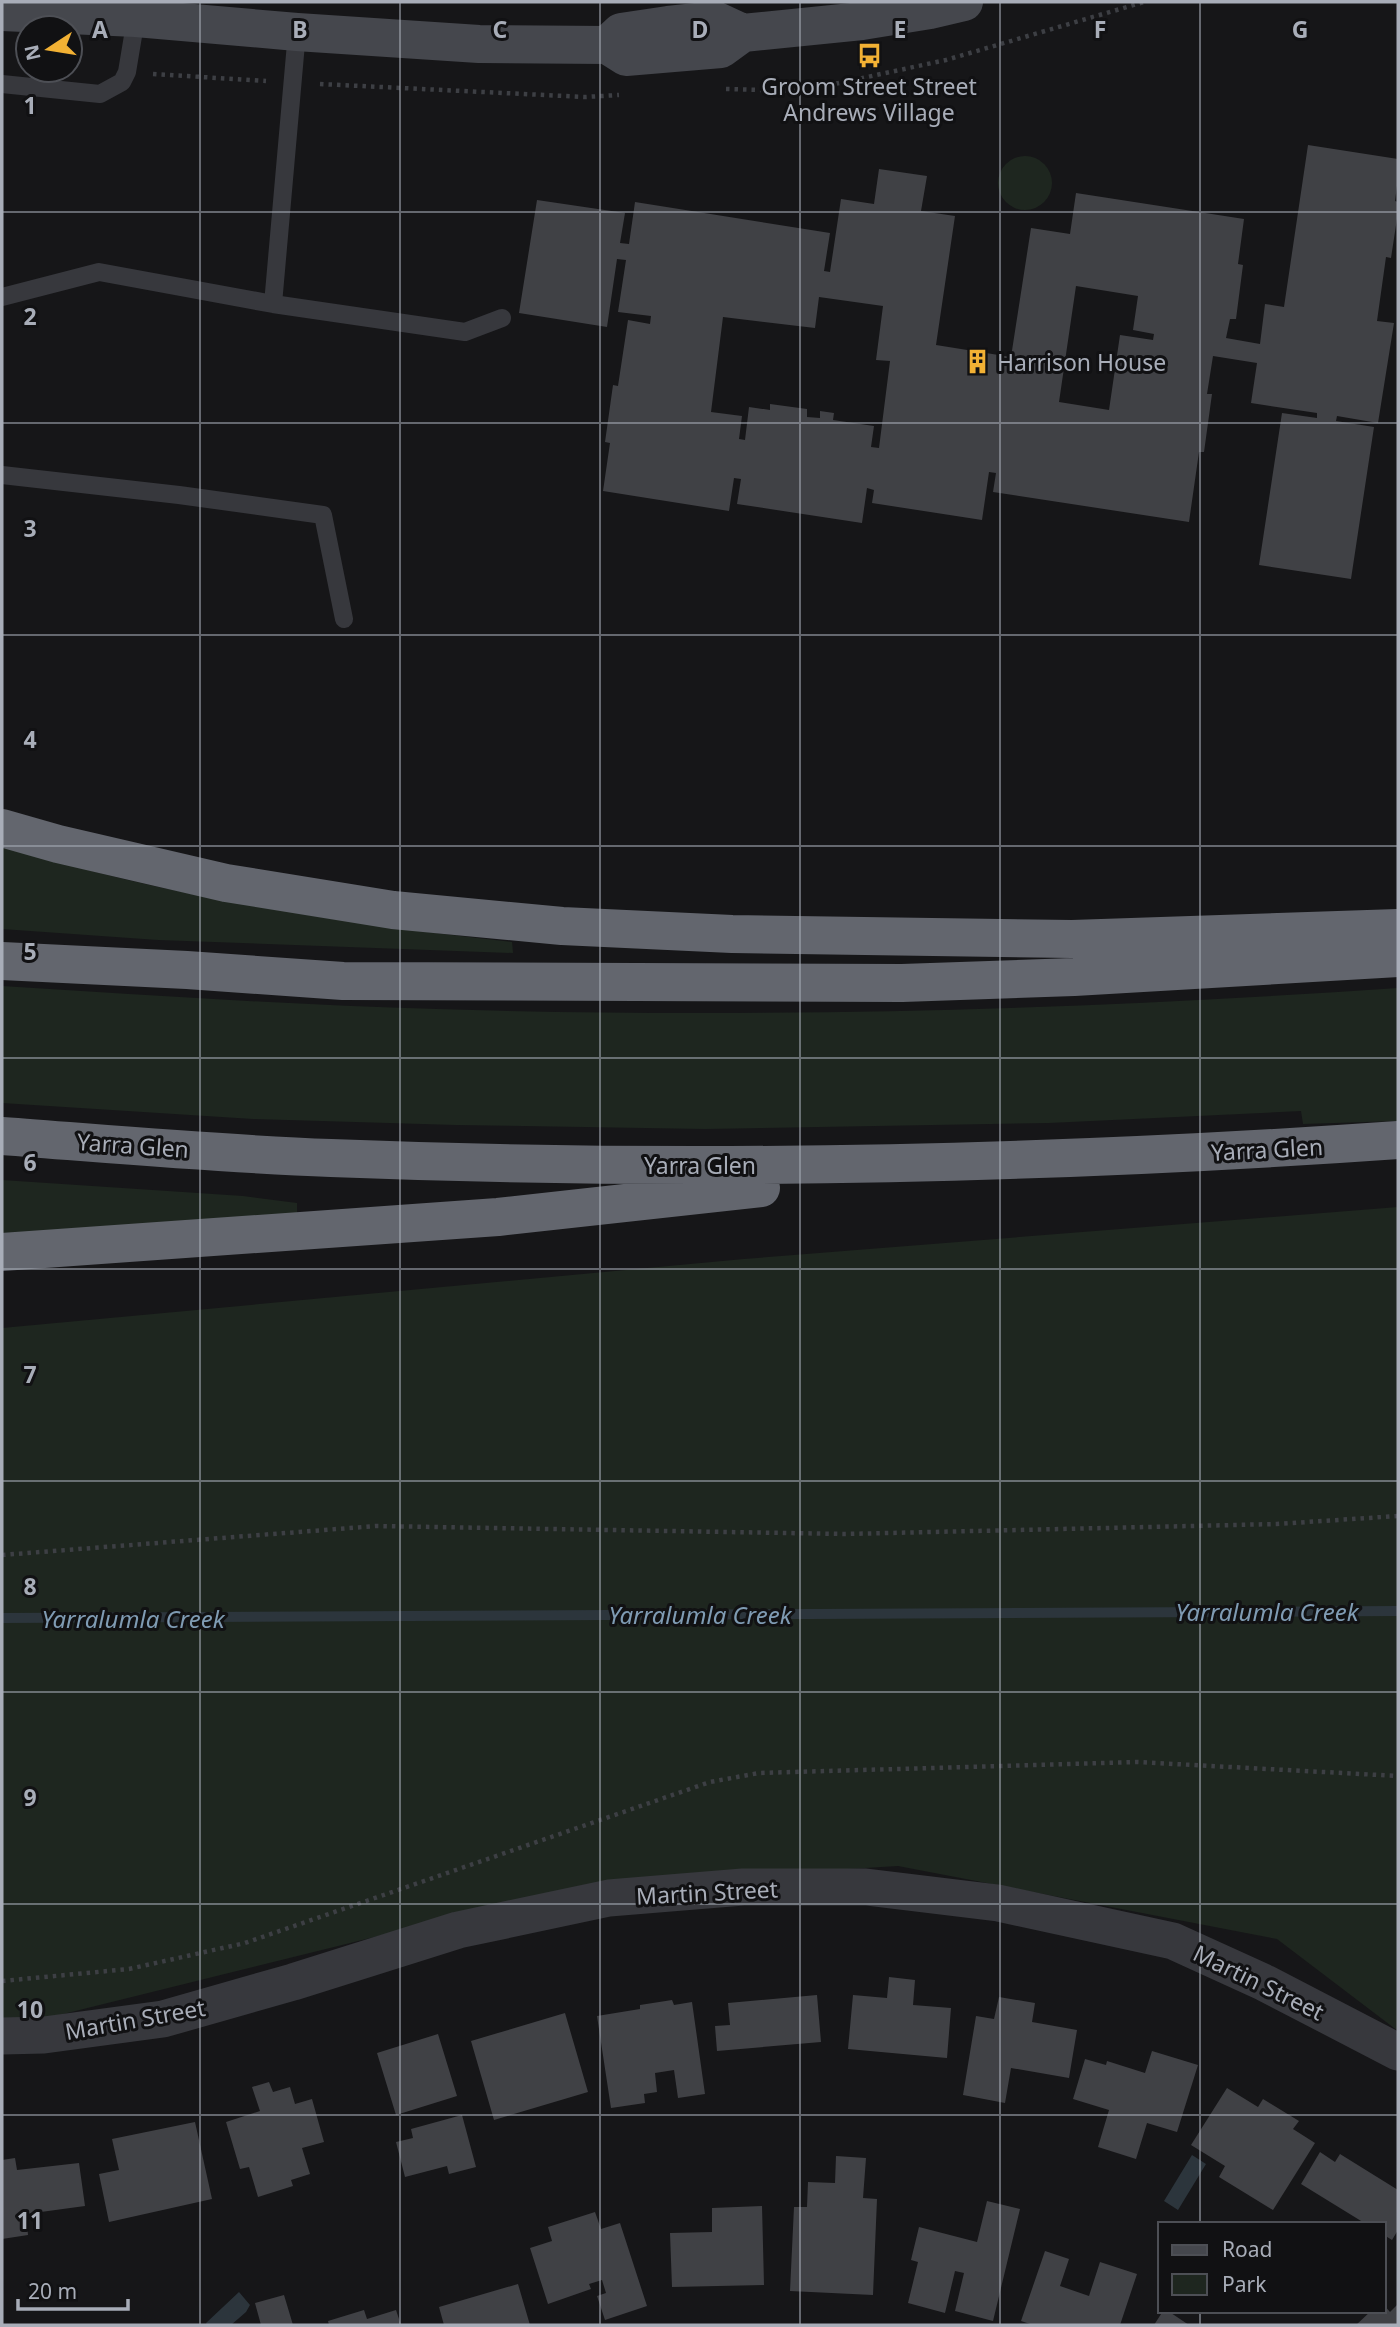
<svg xmlns="http://www.w3.org/2000/svg" width="1400" height="2327" font-family="'Noto Sans',sans-serif">
<rect width="100%" height="100%" fill="#161618"/>
<!-- green -->
<path fill="#1e261f" d="M998 183a27 27 0 1 1 54 0a27 27 0 1 1-54 0Z
M2,846C168,897 340,923 512,942L513,953L158,940L2,929Z
M2,986C147,995 291,1005 437,1009C757,1019 1078,1010 1398,988V1121L1303,1124L1301,1111L1049,1123L705,1129L456,1125L253,1119L2,1103Z
M2,1180L243,1196L297,1203V1217L2,1241Z
M1398,1207V2031L1277,1939L898,1866L585,1885L39,2020L2,2022V1328L744,1259Z"/>
<!-- water -->
<path fill="#2c353c" d="M1192,2155L1206,2164L1178,2210L1164,2201Z
M239,2292L250,2305L246,2312L231,2325H207L206,2323Z"/>
<g fill="none" stroke-linecap="round" stroke-linejoin="round">
<!-- stream -->
<path stroke="#2c353c" stroke-width="10" d="M2,1618L1398,1611"/>
</g>
<!-- building -->
<path fill="#404145" fill-rule="evenodd" d="M1308,145L1398,159V178L1395,201L1398,202V212L1391,258L1386,257L1377,321L1394,323L1378,423L1337,416L1336,421L1374,427L1351,579L1259,565L1282,413L1317,418V413L1251,403L1257,363L1213,356L1207,394H1212L1204,452H1199L1189,522L993,492L996,473L989,472L982,520L872,503L874,490L867,488L862,523L737,504L741,479L734,478L729,511L603,491L610,443L605,442L613,385L618,386L628,320L650,324L651,316L618,312L626,260L617,259L607,327L519,313L537,200L625,213L620,243L629,244L635,202L830,233L824,271L830,272L841,199L874,204L879,169L927,176L921,211L955,216L936,345L1011,357L1031,228L1070,234L1076,193L1244,219L1238,264L1243,265L1236,319H1230L1226,338L1260,344L1265,304L1284,307ZM1076,286L1138,296L1133,330L1154,334L1153,340L1120,335L1109,410L1059,402ZM819,297L883,306L876,360L890,361L879,448L871,447L874,426L833,420L834,413L820,411V418L807,417V409L770,404V410L749,407L745,440L739,439L742,416L711,412L723,317L815,328Z
M889,1977L915,1980L913,2005L951,2008L947,2058L848,2049L853,1995L887,1998Z
M817,1995L821,2042L717,2051L715,2026L730,2025L728,2003Z
M999,1997L1035,2003L1032,2022L1077,2030L1069,2078L1011,2068L1005,2103L963,2095L976,2016L994,2019Z
M672,2000L674,2005L692,2002L705,2094L678,2098L674,2070L655,2073L657,2092L644,2094L645,2103L611,2108L597,2016L640,2009V2005Z
M565,2013L588,2092L494,2120L471,2041Z
M438,2034L457,2096L396,2115L377,2053Z
M1152,2051L1198,2065L1177,2132L1147,2123L1136,2159L1098,2147L1109,2110L1073,2099L1085,2059L1106,2065L1107,2061L1145,2073Z
M269,2082L273,2092L290,2087L295,2104L312,2099L324,2142L302,2148L310,2174L291,2180L293,2186L258,2197L249,2167L240,2169L226,2122L260,2111L252,2087Z
M1227,2088L1258,2107L1263,2099L1299,2121L1293,2129L1315,2143L1273,2210L1219,2177L1225,2166L1191,2145Z
M462,2115L476,2167L449,2174L447,2166L405,2177L396,2142L413,2138L411,2129Z
M195,2122L212,2199L109,2222L99,2174L119,2170L112,2139Z
M1320,2152L1335,2162L1340,2154L1398,2190V2230L1392,2240L1384,2235V2224H1366L1301,2184Z
M836,2156L866,2158L863,2198L877,2199L873,2295L790,2291L794,2207H807L808,2182L835,2183Z
M15,2158L17,2170L79,2163L85,2206L26,2214L28,2235L2,2239V2160Z
M987,2201L1020,2209L993,2321L955,2311L964,2273L955,2271L945,2313L908,2303L918,2262L911,2260L919,2227L977,2242Z
M762,2206L764,2285L672,2287L670,2233L712,2232V2208Z
M595,2212L601,2229L620,2223L647,2306L605,2320L597,2296L606,2293L602,2280L589,2284L591,2289L548,2304L530,2248L552,2241L548,2227Z
M1045,2251L1069,2259L1060,2286L1089,2296L1100,2262L1137,2274L1120,2325H1033L1021,2321Z
M518,2284L530,2325H444L439,2307Z
M284,2295L293,2325H261L255,2303Z
M1398,2304V2325H1356L1371,2311H1384V2305L1390,2312Z
M364,2310L367,2319L396,2310L401,2325H329L328,2321Z
M1163,2311H1168L1189,2325H1154Z"/>
<g fill="none" stroke-linecap="round" stroke-linejoin="round">
<!-- path -->
<path stroke="#3d3f44" stroke-width="4.5" stroke-dasharray="3.5 5" stroke-linecap="butt" d="M153,74L266,81
M320,84L585,97L619,95
M726,89L802,91L946,60L1144,2
M2,1555L376,1526L845,1534L1277,1524L1398,1516
M2,1981L129,1969L245,1943L710,1782L759,1773L1137,1762L1398,1776"/>
<!-- lane -->
<path stroke="#37383d" stroke-width="18" d="M2,84L100,94L122,82L127,72L136,18
M2,297L99,272L273,304L465,332L502,318
M273,304L297,32
M2,475L179,495L323,515L344,619"/>
<!-- street -->
<path stroke="#37383d" stroke-width="37" d="M2,2036L44,2035L163,2019L293,1982L458,1930L609,1898L743,1887H866L998,1903L1173,1941L1265,1983L1398,2052"/>
<!-- secondary -->
<path stroke="#45474d" stroke-width="38" d="M2,12L136,18L297,32L479,44L607,45L626,57L721,49L743,33
M607,45L621,32L668,25L715,20L743,33L862,21L930,10L964,2"/>
<!-- highway -->
<path stroke="#63666e" stroke-width="38" d="M2,828L58,844L226,883L393,910L562,926L732,934L1072,939L1398,928
M2,961L187,970L343,981L902,983L1074,977L1398,958
M2,1136C111,1144 221,1154 331,1158C687,1172 1043,1165 1398,1140
M2,1252L498,1217L761,1188"/>
</g>
<!-- grid -->
<path fill="none" stroke="#a8adb8" stroke-width="2" stroke-opacity="0.55" d="M200,2V2325M400,2V2325M600,2V2325M800,2V2325M1000,2V2325M1200,2V2224M2,212H1398M2,423H1398M2,635H1398M2,846H1398M2,1058H1398M2,1269H1398M2,1481H1398M2,1692H1398M2,1904H1398M2,2115H1398M1200,2311V2325"/>
<!-- icons -->
<defs>
<symbol id="bus-bare" viewBox="-9 -9 18 18"><path d="M-5-6H5V4H4V6H2V4H-2V6H-4V4H-5ZM-3.5-4V0h7V-4ZM-3.5 1.2v1.5H-2V1.2ZM2 1.2v1.5H3.5V1.2Z" fill="#f2b134" stroke="#111113" stroke-width="2.5" paint-order="stroke"/></symbol>
<symbol id="building-bare" viewBox="-9 -9 18 18"><path d="M-4-6H4V6H1V3H-1V6H-4ZM-2.5-4.3h1.7v1.8h-1.7ZM.8-4.3h1.7v1.8H.8ZM-2.5-1h1.7V.8h-1.7ZM.8-1h1.7V.8H.8Z" fill="#f2b134" stroke="#111113" stroke-width="2.5" paint-order="stroke"/></symbol>
</defs>
<g fill-rule="evenodd">
<use href="#bus-bare" x="852" y="38" width="35" height="35"/>
<use href="#building-bare" x="960" y="344" width="35" height="35"/>
</g>
<g text-anchor="middle" dominant-baseline="central" stroke-width="6" stroke-linejoin="round" paint-order="stroke">
<!-- poi labels -->
<g font-size="23" fill="#a8adb8" stroke="#111113">
<text x="869" y="86">Groom Street Street<tspan x="869" dy="26">Andrews Village</tspan></text>
<text x="997" y="362" text-anchor="start">Harrison House</text>
</g>
<!-- street labels -->
<g font-size="23" fill="#a8adb8" stroke="#111113">
<text transform="translate(133 1145) rotate(4)">Yarra Glen</text>
<text transform="translate(1267 1149) rotate(-3)">Yarra Glen</text>
<text x="700" y="1165">Yarra Glen</text>
<text transform="translate(707 1892) rotate(-3)">Martin Street</text>
<text transform="translate(1259 1982) rotate(26)">Martin Street</text>
<text transform="translate(135 2019) rotate(-10)">Martin Street</text>
</g>
<!-- water labels -->
<g font-size="24" font-style="italic" fill="#7f9bb3" stroke="#111113">
<text x="1267" y="1611">Yarralumla Creek</text>
<text x="700" y="1614">Yarralumla Creek</text>
<text x="133" y="1618">Yarralumla Creek</text>
</g>
</g>
<g font-size="23" text-anchor="middle" font-weight="bold" fill="#a8adb8" stroke="#111113" stroke-width="6" stroke-linejoin="round" paint-order="stroke">
<text x="100" y="38">A</text>
<text x="300" y="38">B</text>
<text x="500" y="38">C</text>
<text x="700" y="38">D</text>
<text x="900" y="38">E</text>
<text x="1100" y="38">F</text>
<text x="1300" y="38">G</text>
<text x="30" y="114">1</text>
<text x="30" y="325">2</text>
<text x="30" y="537">3</text>
<text x="30" y="748">4</text>
<text x="30" y="960">5</text>
<text x="30" y="1171">6</text>
<text x="30" y="1383">7</text>
<text x="30" y="1595">8</text>
<text x="30" y="1806">9</text>
<text x="30" y="2018">10</text>
<text x="30" y="2229">11</text>
</g>
<!-- border -->
<rect width="1400" height="2327" fill="none" stroke="#a8adb8" stroke-width="7"/>
<!-- legend -->
<rect x="1158" y="2222" width="228" height="91" fill="#111113" stroke="#4d4f55" stroke-width="2"/>
<rect x="1172" y="2245" width="35" height="10" fill="#45474d" stroke="#4d4f55" stroke-width="2"/>
<text x="1222" y="2257" font-size="21" fill="#a8adb8">Road</text>
<rect x="1172" y="2274" width="35" height="21" fill="#1e261f" stroke="#4d4f55" stroke-width="2"/>
<text x="1222" y="2292" font-size="21" fill="#a8adb8">Park</text>
<!-- north arrow -->
<g transform="translate(49 49) rotate(258)"><circle r="33" fill="#111113" stroke="#4d4f55" stroke-width="2"/>
<path d="M0-5L12 26L0 18L-12 26Z" fill="#f2b134"/>
<text y="-10" font-size="19" font-weight="bold" text-anchor="middle" fill="#a8adb8">N</text>
</g>
<!-- scale -->
<path d="M18 2299v10h110v-10" fill="none" stroke="#a8adb8" stroke-width="3.5"/>
<text x="28" y="2299" font-size="21" fill="#a8adb8" stroke="#111113" stroke-width="5" paint-order="stroke">20 m</text>
</svg>
